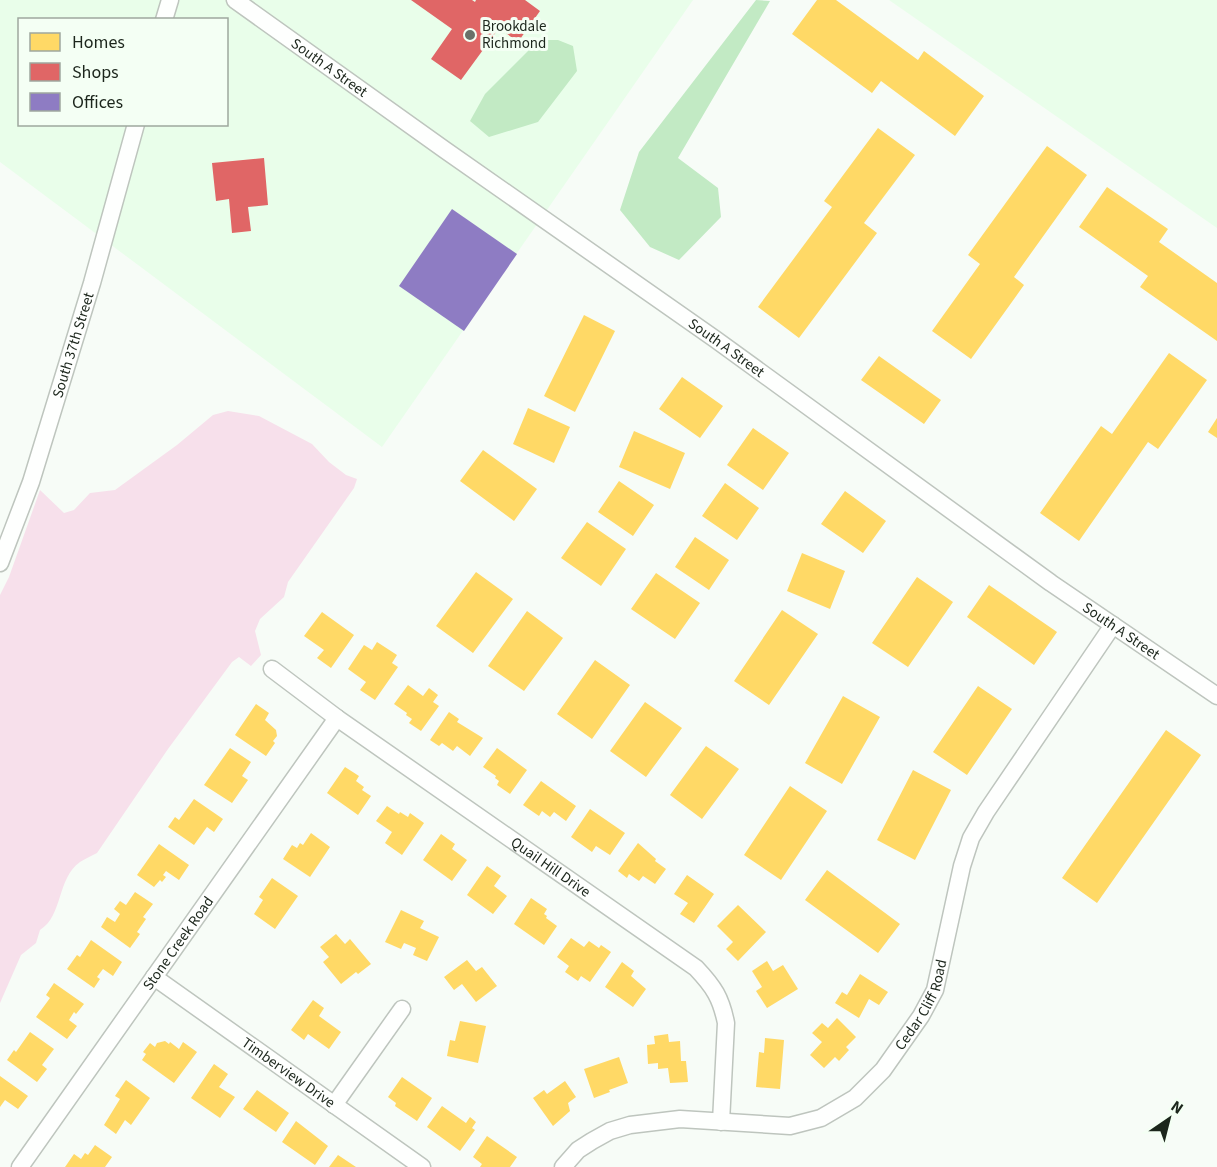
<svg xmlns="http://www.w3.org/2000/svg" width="1217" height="1167" font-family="'Source Sans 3',sans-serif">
<rect width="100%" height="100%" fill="#f7fcf7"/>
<!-- built -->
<path fill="#e9feea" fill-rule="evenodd" d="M0,0H693L382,447L0,162ZM20,20H226V124H20Z
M889,0H1217V228Z"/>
<!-- green -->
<path fill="#f7e0eb" d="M228,411L259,416L312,444L329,462L346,475L357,479L354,488L288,582L284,597L260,619L255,631L261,655L251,666L239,657L232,662L168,749L97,853C91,856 85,859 80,862C57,878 63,916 40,930L36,943L21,955L0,1003V595L9,577L40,490L64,513L74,510L90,493L115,490L177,445L213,415Z"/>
<!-- water -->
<path fill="#c2eac4" d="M756,0L770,1L678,158L718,188L721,217L679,260L650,247L620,210L639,152Z
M539,40H558L573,46L577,71L538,122L489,137L470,121L485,94Z"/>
<!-- homes -->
<path fill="#ffd966" d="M817,0H836L918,60L924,51L984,96L955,136L881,81L872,93L792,34Z
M878,128L915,155L864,223L877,233L799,338L758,307L832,207L824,201Z
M1047,146L1087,175L1014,277L1024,285L971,359L932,331L980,264L968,255Z
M1107,187L1168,229L1159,242L1217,283V341L1140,287L1148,276L1079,227Z
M584,315L615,331L575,412L544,396Z
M1169,353L1207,380L1158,449L1148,442L1079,541L1040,513L1101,426L1112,434Z
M879,356L941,400L924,424L861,380Z
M682,377L723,406L700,438L659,409Z
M528,408L570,427L554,463L513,444Z
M1217,418V438L1208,432Z
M753,428L789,453L763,490L727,465Z
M634,431L685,453L670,489L619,467Z
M483,450L537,489L514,521L460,481Z
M619,481L654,505L633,536L598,512Z
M725,483L759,508L737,540L702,516Z
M845,491L886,521L863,553L821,524Z
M587,522L626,549L601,586L561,558Z
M695,537L729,560L709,590L675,567Z
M802,553L845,571L830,609L787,591Z
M476,572L513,599L473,653L436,626Z
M656,573L700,603L675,639L631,609Z
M917,577L953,602L908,667L872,643Z
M989,585L1057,632L1034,665L967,617Z
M782,610L818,634L769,705L734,681Z
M527,611L563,638L524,691L488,666Z
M322,612L354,635L331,668L317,658L324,650L304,636Z
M377,642L397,655L392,663L398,667L375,700L360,690L366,682L348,669L364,645L372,650Z
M595,660L630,685L592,739L557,714Z
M408,685L423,696L429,688L438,695L433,702L439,706L421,731L409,723L412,719L406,715L407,713L394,704Z
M978,686L1012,709L967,775L933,752Z
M843,696L880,717L842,784L805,763Z
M645,702L682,728L646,777L610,751Z
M256,704L269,713L265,720L276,730L277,736L273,741L275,743L266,756L235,735Z
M449,712L459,719L457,722L483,738L470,756L457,746L453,751L442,743L439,746L430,740Z
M1166,730L1201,755L1097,903L1062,878Z
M706,746L739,769L702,819L670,795Z
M230,748L251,762L242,776L248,780L232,803L204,785Z
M497,748L527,770L510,794L497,785L499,781L495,778L496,776L483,767Z
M345,767L359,776L356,781L364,787L362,790L371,796L358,815L327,793Z
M913,770L951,790L915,860L877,840Z
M541,781L576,806L566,821L554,812L550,817L542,811L539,816L523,805Z
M790,786L827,811L781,880L744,855Z
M194,799L223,819L214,832L207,827L194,845L168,827L175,817L179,820Z
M387,806L399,814L400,812L408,817L410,813L424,823L402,855L385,843L392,832L376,821Z
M590,809L625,833L610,855L596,846L592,852L571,837Z
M311,833L330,847L310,877L283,859L292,845L297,848L300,843L303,845Z
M441,834L455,844L452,849L467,860L452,881L423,860Z
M638,843L656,859L655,861L666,869L655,884L643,876L639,881L629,874L627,878L618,871Z
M159,844L189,865L179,880L166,871L163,875L166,877L162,882L160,880L154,887L137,875Z
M487,866L501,876L494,886L507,896L493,914L467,895Z
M827,870L900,924L878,953L805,900Z
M687,875L714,894L694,923L680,914L688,903L674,894Z
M272,878L298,896L275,929L254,914L263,900L259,897Z
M135,892L153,904L143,917L146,919L137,932L140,934L130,948L101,927L107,917L115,922L120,914L114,909L120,901L126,905Z
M531,898L547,909L544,914L547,916L546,918L557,926L544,945L514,924Z
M738,905L766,932L738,961L726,949L733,942L717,926Z
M401,910L424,921L420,928L439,937L427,961L413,955L416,948L404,943L401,949L385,942Z
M336,934L345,944L350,939L371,964L358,974L356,972L341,984L323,962L329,957L320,947Z
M571,938L584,947L589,941L599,948L601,945L611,952L590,982L581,976L578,981L565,972L569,966L557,957Z
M91,940L122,962L113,976L103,969L97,977L100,979L94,988L67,969L77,955L80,957Z
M467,960L476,971L482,967L497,986L476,1002L462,984L454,990L444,977Z
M767,961L773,971L783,965L798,989L767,1008L756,991L762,987L752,971Z
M622,962L634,971L631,976L646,989L633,1007L605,987Z
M860,974L888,992L879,1005L869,999L859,1018L835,1003L842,992L847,995Z
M54,983L84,1004L76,1014L74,1012L69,1020L77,1026L67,1039L36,1017L50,998L46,995Z
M313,1000L324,1008L319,1016L341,1032L329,1049L308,1034L304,1040L291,1030Z
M837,1018L856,1037L846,1047L849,1050L839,1061L835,1057L824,1068L810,1055L822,1042L812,1033L822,1023L828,1028Z
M460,1021L486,1026L478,1063L447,1056L450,1040L455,1041Z
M30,1032L54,1049L42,1065L47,1069L37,1082L7,1060L14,1050L16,1052Z
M668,1034L669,1042L680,1041L681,1061H686L688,1082L670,1083L668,1068L658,1069V1063L648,1064L647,1045L655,1044L654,1036Z
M765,1038L784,1040L780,1089L756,1087L759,1052L764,1053Z
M165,1041L169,1044L170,1042L179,1049L183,1042L197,1052L174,1083L142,1060L146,1054L143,1052L150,1043L155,1047L157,1043Z
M619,1057L628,1083L609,1090L610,1092L594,1098L584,1069Z
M214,1064L228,1074L219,1087L235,1097L220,1118L191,1098Z
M0,1076L28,1096L18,1109L5,1100L0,1107Z
M402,1077L432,1098L417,1121L395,1106L396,1103L388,1097Z
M126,1080L150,1098L131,1125L125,1120L116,1134L104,1125L120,1099L115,1096Z
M565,1081L576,1097L568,1103L570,1111L553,1126L533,1098L544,1090L547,1094Z
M257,1090L289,1113L276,1132L243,1109Z
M442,1106L466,1123L470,1117L476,1122L472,1128L475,1130L460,1151L427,1127Z
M296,1121L328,1146L315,1165L282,1142Z
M487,1136L517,1157L510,1167H480L482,1164L473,1157Z
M95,1145L112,1157L105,1167H65L74,1154L81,1159L85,1153L88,1155Z
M338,1155L356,1167H329Z"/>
<!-- shops -->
<path fill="#e06666" d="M411,0H472L475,2L476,0H525L540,11L518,42L499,28L461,80L431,59L452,29Z
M264,158L268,205L248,207L251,231L232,233L229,199L216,201L212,163Z"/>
<!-- offices -->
<path fill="#8e7cc3" d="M452,209L517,254L464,331L399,286Z"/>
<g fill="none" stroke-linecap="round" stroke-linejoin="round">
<defs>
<g id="minor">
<path id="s1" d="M235,0L445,150L715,339L1051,583L1217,696"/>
<path d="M164,20L170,0"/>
<path id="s2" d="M0,563L31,482L92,283L136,124"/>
<path id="s3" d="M272,669L337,718L696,968C714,987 721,998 726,1023L721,1122"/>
<path id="s4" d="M154,977L422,1167"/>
<path d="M334,1105L402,1009"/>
<path id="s5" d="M20,1167L337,718"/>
<path id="s6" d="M563,1167L578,1150L592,1141L610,1131L630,1125L680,1119L790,1126L821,1118L855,1098L883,1070L921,1016L935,990L962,866L971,838L986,812L1113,625"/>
</g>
</defs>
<!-- minor casing -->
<use href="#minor" stroke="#bec5be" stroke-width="19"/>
<!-- minor -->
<use href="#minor" stroke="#fefffe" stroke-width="16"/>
</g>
<!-- markers -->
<circle fill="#697169" stroke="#f4fff4" stroke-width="2" cx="470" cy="35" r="6"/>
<g text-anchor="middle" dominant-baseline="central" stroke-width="6" stroke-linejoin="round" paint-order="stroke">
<!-- poi labels -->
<g font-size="15" fill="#1c261c" stroke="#f4fff4" text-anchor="start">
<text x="482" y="26">Brookdale<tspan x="482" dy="17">Richmond</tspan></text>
</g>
<!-- street labels -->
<g font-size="15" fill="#1c261c" stroke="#f4fff4">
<text stroke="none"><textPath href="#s1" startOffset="116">South A Street</textPath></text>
<text stroke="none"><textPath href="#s2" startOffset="230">South 37th Street</textPath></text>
<text stroke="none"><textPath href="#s1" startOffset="602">South A Street</textPath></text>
<text stroke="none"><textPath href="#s1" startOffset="1088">South A Street</textPath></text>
<text stroke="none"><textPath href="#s3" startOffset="342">Quail Hill Drive</textPath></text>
<text stroke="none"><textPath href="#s5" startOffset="274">Stone Creek Road</textPath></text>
<text stroke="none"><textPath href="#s6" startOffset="429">Cedar Cliff Road</textPath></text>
<text stroke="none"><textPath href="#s4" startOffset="165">Timberview Drive</textPath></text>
</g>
</g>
<!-- legend -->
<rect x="18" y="18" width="210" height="108" fill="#f4fff4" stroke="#9ea89e" stroke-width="1.5"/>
<rect x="30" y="33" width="30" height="18" fill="#ffd966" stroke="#9ea89e" stroke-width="1.5"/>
<text x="72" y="48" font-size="18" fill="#1c261c">Homes</text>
<rect x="30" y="63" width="30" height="18" fill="#e06666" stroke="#9ea89e" stroke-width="1.5"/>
<text x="72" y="78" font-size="18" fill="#1c261c">Shops</text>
<rect x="30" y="93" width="30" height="18" fill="#8e7cc3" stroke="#9ea89e" stroke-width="1.5"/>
<text x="72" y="108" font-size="18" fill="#1c261c">Offices</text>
<!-- north arrow -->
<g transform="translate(1169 1119) rotate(35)" stroke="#f4fff4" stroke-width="4.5" paint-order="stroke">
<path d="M0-4.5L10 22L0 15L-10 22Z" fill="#1c261c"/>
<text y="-9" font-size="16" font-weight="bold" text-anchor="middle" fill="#1c261c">N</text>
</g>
</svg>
